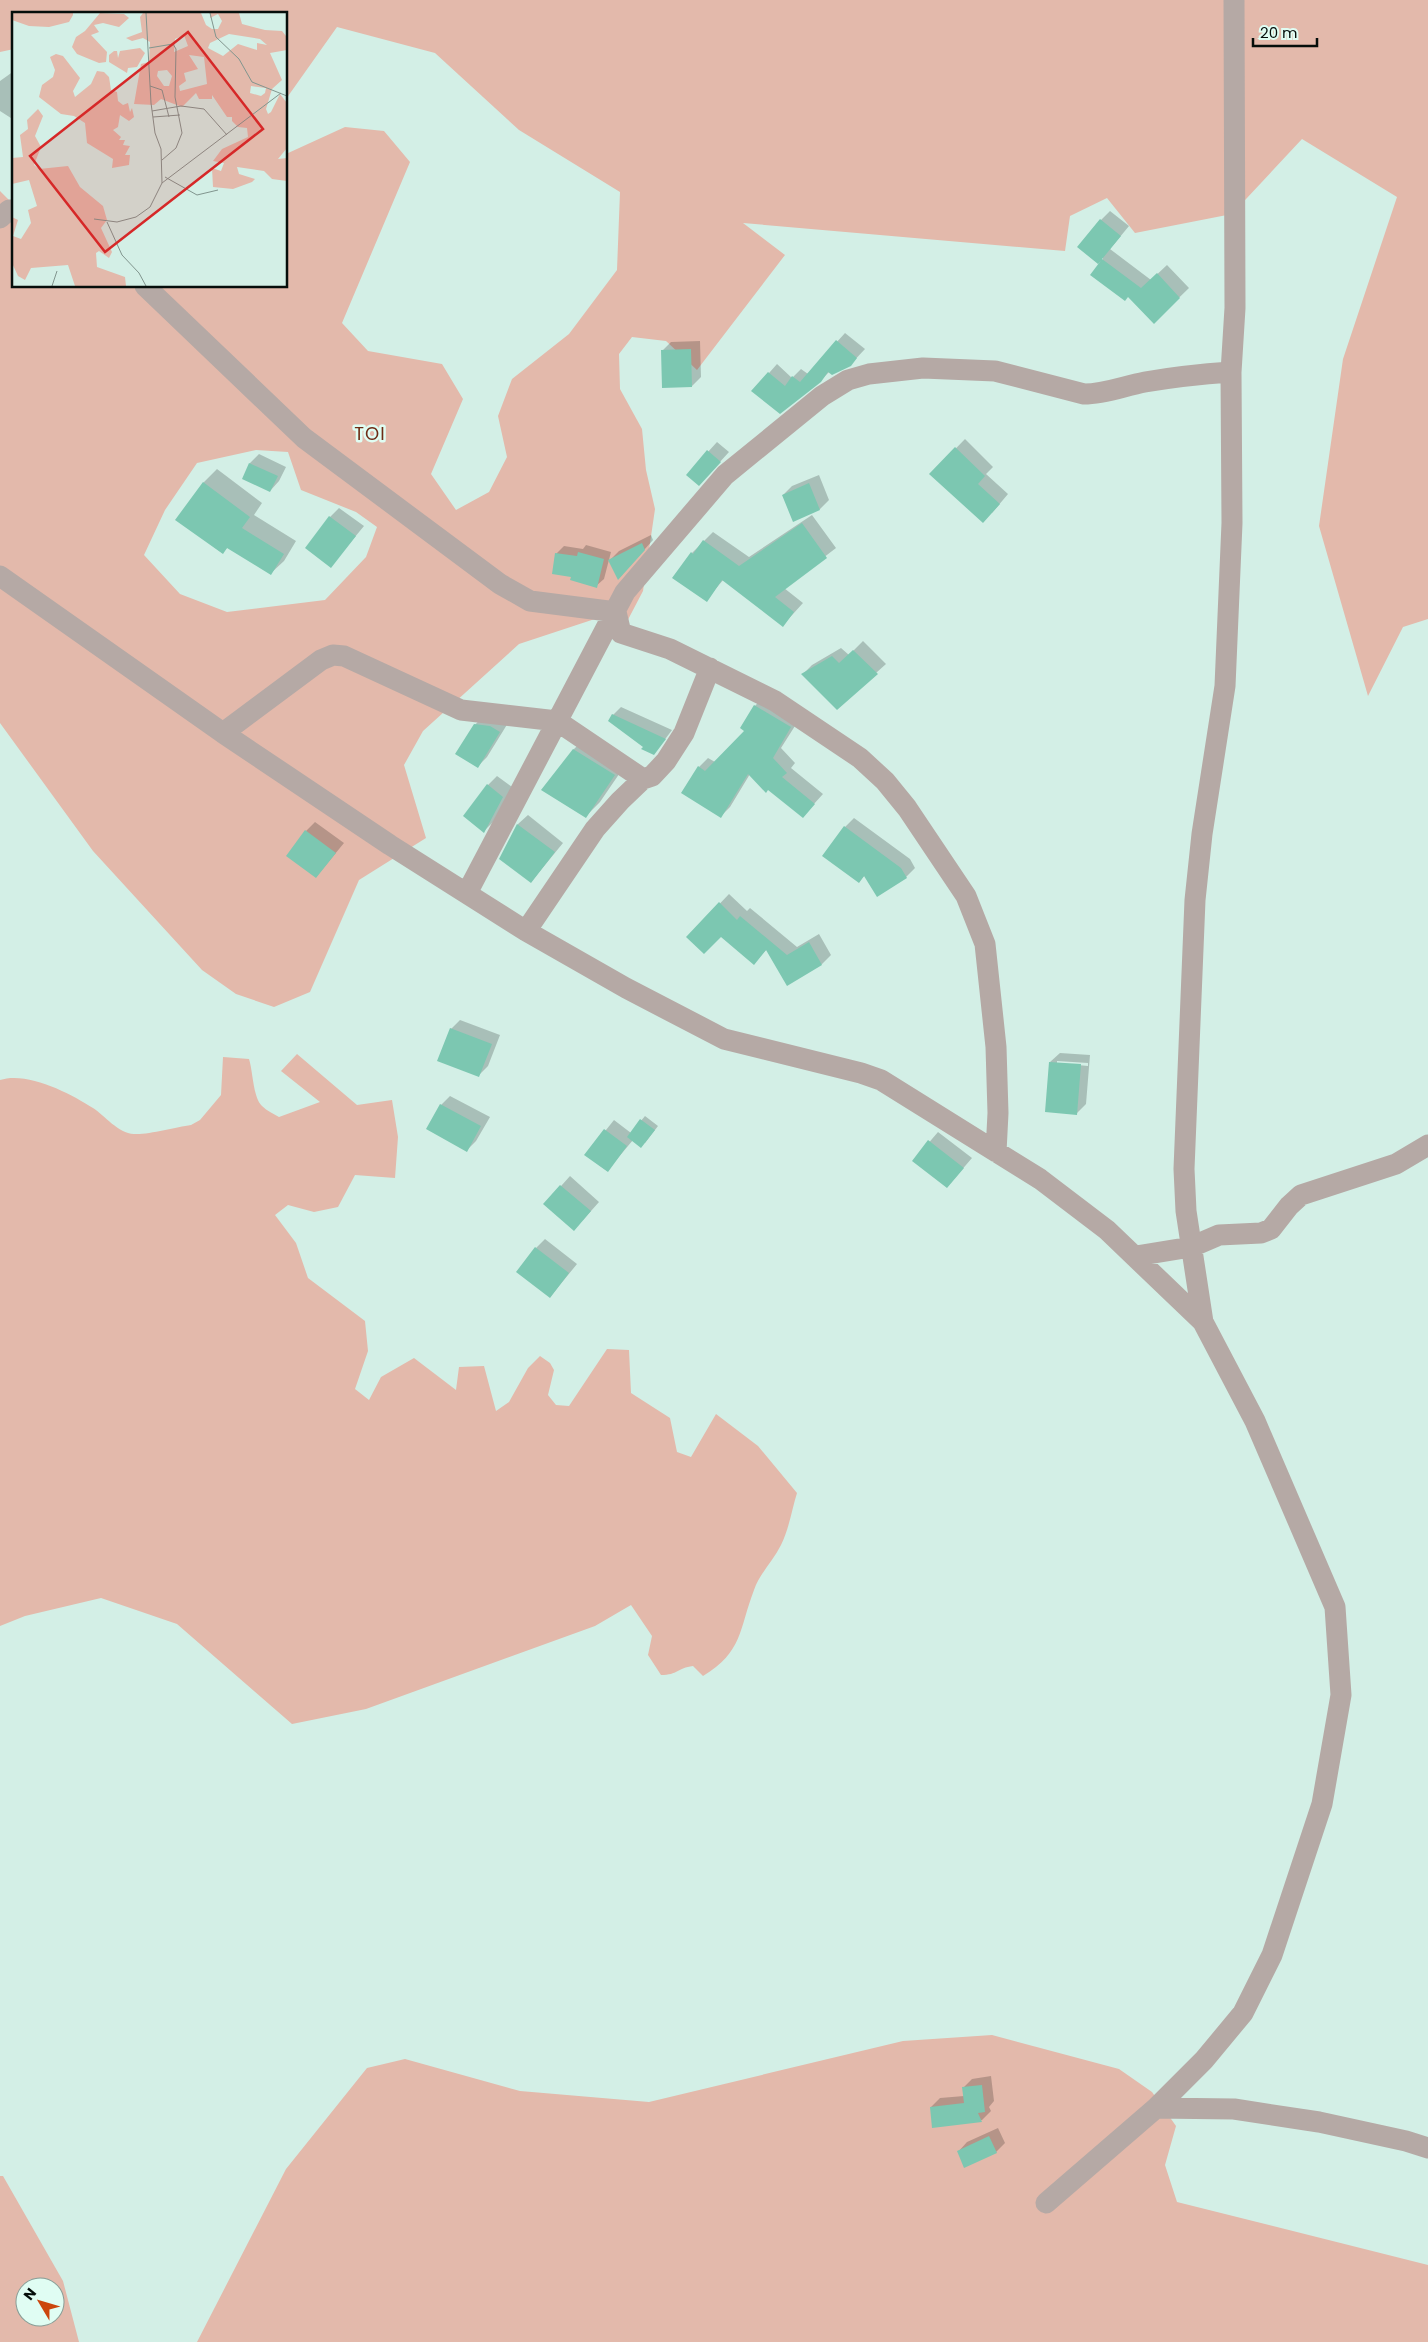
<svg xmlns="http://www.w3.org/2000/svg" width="1428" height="2342" font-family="Poppins,sans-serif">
<rect width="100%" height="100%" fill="#d3efe6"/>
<!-- green -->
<path fill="#e3b9ab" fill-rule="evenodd" d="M0,0H1428V619L1403,627L1368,696L1319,526L1343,359L1397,197L1302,139L1232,214L1135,233L1107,198L1070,216L1065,251L743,223L785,255L697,370L666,341L632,337L619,354L620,389L642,429L646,470L655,509L643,591L621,633L616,612L519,644L423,731L404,765L426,838L359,880L310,992L274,1007L236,994L202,970L93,851L0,723V191L14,205V286H286V154L345,127L384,131L410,162L342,323L368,351L442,364L463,399L431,474L456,510L489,492L507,457L498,416L512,379L569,334L617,270L620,192L519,130L435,53L337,27L286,99V14H14V49L0,52ZM256,450L288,452L301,490L356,512L377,527L366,557L325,600L227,612L180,594L144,555L165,510L197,463Z
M297,1054L357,1105L392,1100L398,1137L395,1178L355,1175L338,1207L314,1212L288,1205L275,1215L296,1243L308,1278L365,1321L368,1351L355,1389L369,1400L381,1377L414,1358L456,1390L459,1367L484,1366L496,1411L509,1402L528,1368L540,1356L550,1363L554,1370L548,1395L556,1405L569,1406L607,1349L629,1350L631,1393L670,1418L677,1452L691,1457L716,1414L758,1446L797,1493C792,1509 789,1529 781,1545C773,1561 760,1573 754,1590C739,1629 743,1652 703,1676L693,1666C677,1668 678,1675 661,1675L648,1655L652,1636L631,1605L595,1626L366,1709L292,1724L177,1624L101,1598L25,1616L0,1626V1080C27,1071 70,1093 93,1108C105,1116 118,1133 134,1134C148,1135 176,1127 191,1125L200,1120L221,1095L223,1057L249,1059C253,1071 253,1098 262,1106C267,1111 274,1114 279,1117L320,1102L281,1071Z
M992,2035L1119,2069L1152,2092L1176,2126L1165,2165L1177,2202L1428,2265V2342H197L286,2169L367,2068L405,2059L520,2091L649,2102L903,2041Z
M0,2176H3L63,2281L79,2342H0ZM25,2287H55V2317H25Z"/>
<!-- shadow -->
<path fill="#0003" fill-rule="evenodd" d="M14,71V120L0,111V81Z
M1110,211L1129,226L1110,249L1151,280L1167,265L1189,288L1154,322L1128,296L1091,275L1103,259L1101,220Z
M845,333L865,349L850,365L829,372L820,381L753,391L777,364L792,378L801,369L808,374Z
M700,341L701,377L692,386L662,351L671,342Z
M965,439L993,467L986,474L1008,494L992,513L931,474Z
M717,442L729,452L708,475L688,474Z
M259,454L286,467L279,481L270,491L243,478L250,463Z
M217,469L262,503L254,515L296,541L284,561L271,573L228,547L222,553L177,519L204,482Z
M819,475L829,500L820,509L793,520L783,495L792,486Z
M339,508L364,526L331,566L330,517Z
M812,515L836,548L784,588L803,603L783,625L724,579L706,600L674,577L692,553L713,532L749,557Z
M651,535L653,540L619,578L610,560L619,551Z
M586,545L611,552L604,579L596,586L572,576L556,554L564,546L583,549Z
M863,641L886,664L837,708L803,674L812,665L841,648L849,655Z
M764,696L800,718L781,748L795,763L791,768L823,794L803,816L750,774L730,807L721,816L699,767L708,758L715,762L746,730L742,728L755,706Z
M621,707L672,730L654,754L613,715Z
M484,715L508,723L487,757L478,766L475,725Z
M588,735L628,761L600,802L586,816L543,790L574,749Z
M497,776L512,787L493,822L484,831L488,785Z
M528,815L563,843L531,882L501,858L518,824Z
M854,818L910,859L915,868L906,877L865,875L859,882L845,827Z
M315,822L344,843L316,877L306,831Z
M729,894L747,911L750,908L797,947L819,934L831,955L822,964L788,984L767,949L754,963L721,935L688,937Z
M460,1020L500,1035L488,1066L479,1075L451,1029Z
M1060,1053L1090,1055L1086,1104L1077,1113L1050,1062ZM1057,1061L1088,1063V1066L1057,1063Z
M450,1096L490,1117L476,1141L467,1150L441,1105Z
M645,1116L658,1126L645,1143L633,1140L607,1171L586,1155L614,1120L631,1133Z
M938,1132L972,1158L947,1187L914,1160Z
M570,1176L599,1202L583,1220L545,1204Z
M545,1239L577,1264L550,1297L536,1248Z
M991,2076L994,2101L989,2107L991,2111L982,2120L933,2126L931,2107L940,2098L964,2096L963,2088L972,2079Z
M998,2128L1005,2143L996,2152H958L967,2142Z"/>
<!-- building -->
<path fill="#7cc7b1" d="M1100,219L1121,236L1098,264L1077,247Z
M1102,259L1141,288L1157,273L1180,298L1154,324L1128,297L1125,301L1090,275Z
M836,340L857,358L851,366L832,375L828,372L821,382L780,414L751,391L768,372L785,386L792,376L800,382Z
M691,349L692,387L662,388L661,350Z
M955,447L985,476L978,484L1000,504L983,523L929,474Z
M707,450L721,462L699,486L686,475Z
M249,463L278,476L270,492L242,479Z
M203,482L250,517L242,528L284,554L271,575L227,548L223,554L175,520Z
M809,483L820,510L793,522L782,495Z
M329,516L356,536L331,568L305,548Z
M802,523L827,558L775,597L794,612L783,627L722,580L707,602L672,578L691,552L693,554L703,540L739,566Z
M642,543L645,550L618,580L608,560Z
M578,552L604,559L597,588L570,580L571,577L552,574L555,553L577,556Z
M853,650L878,674L837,710L801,674L832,656L839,663Z
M754,705L791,727L773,758L787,773L782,777L815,804L803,818L768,790L766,793L748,774L721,818L681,793L698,766L705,771L744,731L740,728Z
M612,714L666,739L654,755L641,749L643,747L608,721Z
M474,724L490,726L500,732L478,768L455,754Z
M573,749L615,775L586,818L541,790Z
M487,784L503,797L484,833L463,816Z
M517,824L555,852L531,883L499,859Z
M844,826L901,868L907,878L877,897L864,876L859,883L822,856Z
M305,830L336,853L316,878L286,856Z
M719,902L737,920L740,916L787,955L809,942L822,965L787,986L766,950L754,965L721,937L704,954L686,937Z
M450,1028L492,1044L479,1077L437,1061Z
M1049,1062L1081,1064L1077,1115L1045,1112Z
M440,1104L481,1126L467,1152L426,1129Z
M640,1119L655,1130L641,1148L627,1137Z
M604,1129L627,1146L608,1172L584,1155Z
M928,1140L964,1168L947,1188L912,1161Z
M560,1185L591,1211L574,1231L543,1204Z
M535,1247L569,1273L550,1298L516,1272Z
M982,2085L985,2112L978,2113L982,2122L932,2128L930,2107L964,2103L962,2087Z
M989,2136L997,2153L964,2168L957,2151Z"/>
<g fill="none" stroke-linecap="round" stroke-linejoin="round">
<!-- street -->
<path stroke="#b5a9a5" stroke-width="21" d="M0,218L9,210H14
M145,286L304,438L500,584L530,601L616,612L621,633L670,649L775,701L860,758L885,781L907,808L966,896L985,944L996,1047L998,1113L996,1152
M0,576L223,733L390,845L526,931L626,988L724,1039L861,1073L881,1080L1040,1179L1107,1230L1203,1322L1255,1421L1335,1607L1341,1695L1322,1804L1272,1955L1243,2013L1204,2060L1156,2108L1046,2203
M223,733L321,660L333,655L344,656L461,710L557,721L643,779
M467,893L625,592L725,475L822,396L848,380L869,374L923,368L995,371L1084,394C1105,394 1124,386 1145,382C1174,377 1202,374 1231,372
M526,931L595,829L620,801L643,779L652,776L666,761L684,733L710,668
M1136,1256L1191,1247L1219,1235L1261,1233L1271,1229L1289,1206L1301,1195L1396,1164L1428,1145
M1203,1322L1186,1211L1184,1169L1195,900L1202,834L1225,686L1232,523L1231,372L1235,308L1234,0
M1156,2108L1234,2109L1319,2122L1406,2141L1428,2148"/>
</g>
<g text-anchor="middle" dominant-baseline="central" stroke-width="5" stroke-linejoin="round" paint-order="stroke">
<!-- quarter labels -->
<g font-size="18" letter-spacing="1" fill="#6d2c15" stroke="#e0fdf3">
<text x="370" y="433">TOI</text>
</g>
</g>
<!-- overview -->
<g transform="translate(12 12)">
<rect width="275" height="275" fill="#d3efe6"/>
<path d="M0,1H61V3L57,10L37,15L17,14L0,8ZM88,1L112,2L117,6L107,15L91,11L82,13L87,20L79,23L95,40L94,50L87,51L65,42L60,35L64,25L73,19ZM131,1H189L194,13L200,17H206L210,9L206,2L198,6V1H227L230,12L253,18L270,19L274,24L275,38L258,41L270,68L260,77L254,97L256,102L259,100L268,82L275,91V136L266,147L275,146V169L260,167L252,159L225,155L227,162L243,167L240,170L221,177L201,175L200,156L209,159L212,151L201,149L210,137L236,125L235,116L226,115L220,109V105H215L200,83V87H187L184,81L170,95L149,87L142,93L122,92L129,52L137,50L138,30L131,26L120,29L114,26L130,20L128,5ZM217,22L248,27L255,33L245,31V38L226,32L211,44L196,36L198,31ZM172,23L176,34L162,40L163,27ZM177,43L192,45L195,72L168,79L167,74L174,69L172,61L186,57ZM155,58L160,64L157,74H152L145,64L146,59ZM239,74L254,76L253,81L249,84L238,81ZM128,36L133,41L125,55L116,56L115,61L97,50V43L102,39H105L106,46L108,39ZM44,42L51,44L68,66L61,79L63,85L79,72L85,59L92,60L97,65L99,78L105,80L106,89L111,93L116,91L118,100L120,96L122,105L117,109L108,103L106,115L101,118L109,125L107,128H113L111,133L118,134L113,143H118L117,153L100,156L101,147L75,131L73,111L62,104L49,102L27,85L30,73L41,65L43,58L38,45ZM26,97L31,104L23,124L29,135L22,153L27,157L56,154L68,175L91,194L95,208L89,216L100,240L97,246L87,239L84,241L85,255L113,265L114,274H63L56,253L19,256L13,268L6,264L0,251V205L6,208L1,224L9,227L19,211L16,198L25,194L17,168L0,172V146L11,145L8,123L16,117L15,108Z" fill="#e3b9ab" fill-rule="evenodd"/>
<path fill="none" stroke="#81958e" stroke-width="1" d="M198,1L204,25L227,47L240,70L275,84M137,36L161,32L164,37L163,85L170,121L164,136L150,148M138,74L150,78L157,105M140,99L169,94L192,97L215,123M141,105L168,103M153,165L185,183L206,178M150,171L269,81M82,207L105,210L124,205L138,195L150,171L149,137L143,121L139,91L134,1M95,210L110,243L127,261L134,274M40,274L45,259"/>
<path fill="#d62828" fill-opacity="0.15" stroke="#d62828" stroke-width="2.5" d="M176,20L251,117L93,240L18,144Z"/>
<rect width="275" height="275" fill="none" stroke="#050e0b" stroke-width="2.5"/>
</g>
<!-- north arrow -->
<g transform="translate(40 2302) rotate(308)"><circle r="24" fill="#e0fdf3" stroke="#889d96"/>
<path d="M0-4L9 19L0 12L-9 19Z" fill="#cc460d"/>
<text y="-8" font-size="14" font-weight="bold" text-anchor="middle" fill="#050e0b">N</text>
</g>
<!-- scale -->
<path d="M1253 38v8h64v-8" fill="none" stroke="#050e0b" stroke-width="2.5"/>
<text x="1260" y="38" font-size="15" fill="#050e0b" stroke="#e0fdf3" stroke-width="4" paint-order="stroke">20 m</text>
</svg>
